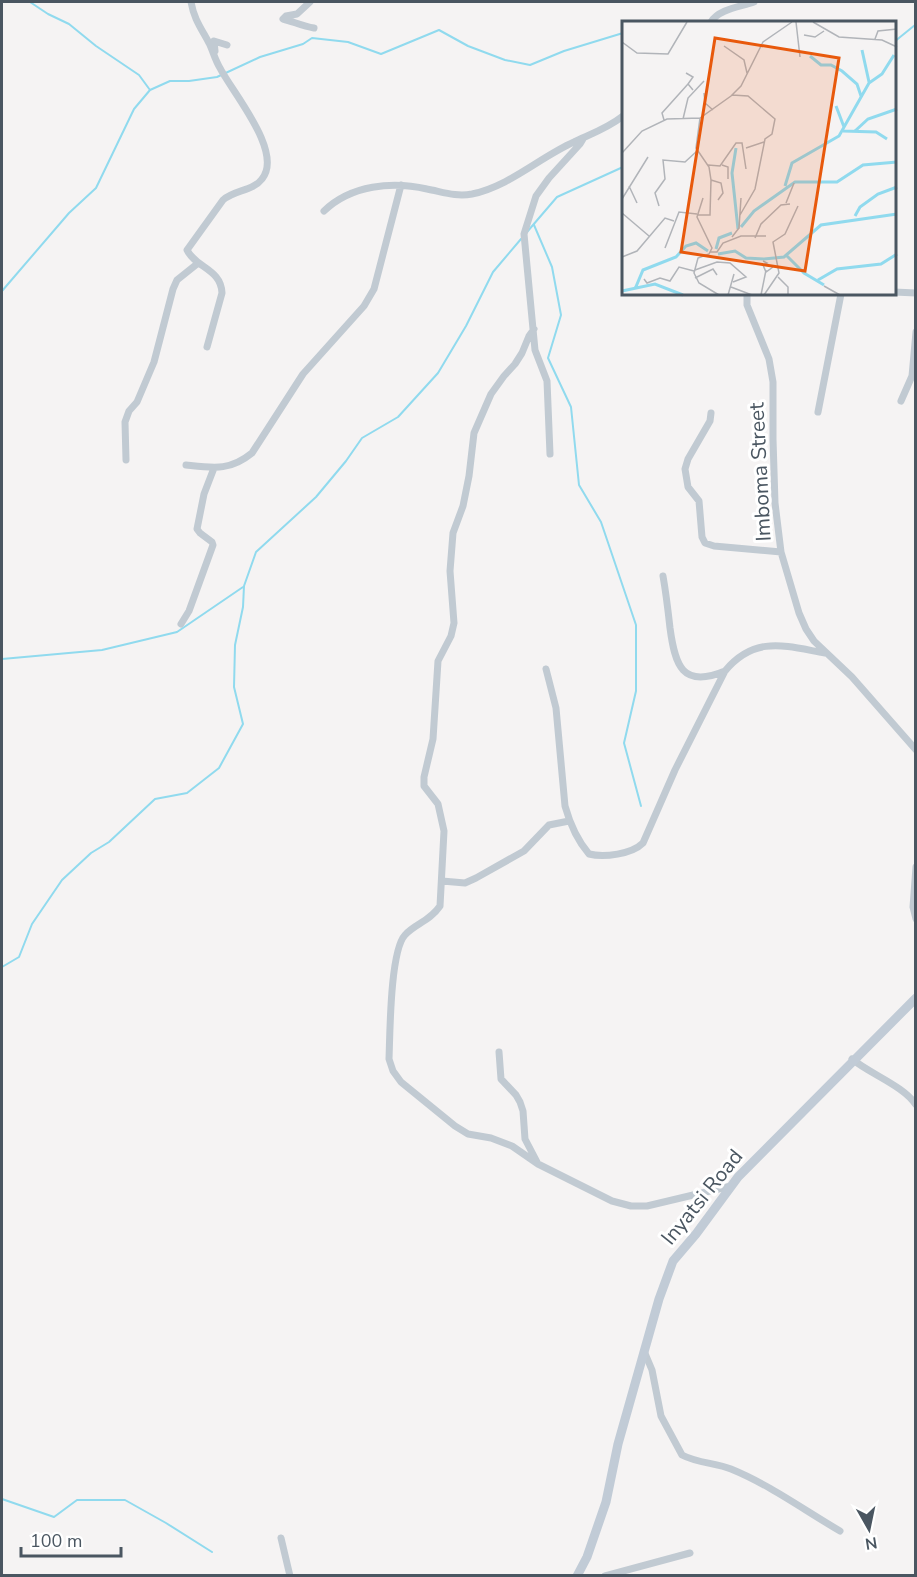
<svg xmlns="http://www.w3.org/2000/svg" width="917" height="1577" font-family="'Nunito Sans',sans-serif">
<rect width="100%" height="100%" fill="#f5f3f3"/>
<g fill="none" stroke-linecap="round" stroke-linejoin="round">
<!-- stream -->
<path stroke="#90daee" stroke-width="2" d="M30,2L48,14L69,24L96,46L139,75L150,90
M894,42L915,25L916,19
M534,225L552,267L561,315L548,358L571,407L579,485L601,522L636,625V691L624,743L641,806
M527,232L557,197L623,167
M2,291L69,213L96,188L134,109L150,90L170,81H189L217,77L260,57L303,44L312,38L348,42L381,54L439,30L468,46L505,60L530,65L564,51L623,33
M2,659L102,650L177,632L243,587
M2,967L19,957L32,924L62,880L91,853L109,842L155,799L187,793L219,768L243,724L234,687L235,645L243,607L244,586L256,552L316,497L346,461L362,438L398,417L438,373L466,326L493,272L521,239
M2,1499L54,1517L77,1500H125L166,1523L212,1552"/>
<!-- street -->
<path stroke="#c1cad2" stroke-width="7" d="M191,2C194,19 201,28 209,43C213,51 215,60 220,68C232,92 284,152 262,179C253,191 234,190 223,200L187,250C196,268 221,269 222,293L207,347
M310,2L297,14L286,16L283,19C294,22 303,26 314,28
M711,22C719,9 740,7 754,2
M215,51L214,41L227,45
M324,211C351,185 392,181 427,189C443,192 456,197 472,194C510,186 540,157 574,142C591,134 608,128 623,116
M894,292L916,293
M747,294V305L769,359L773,382V439L775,503L781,552L799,613L806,629L814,641L852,677L916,750
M534,329L529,336L522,353L515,364L504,376L491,394L474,433L469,476L463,506L453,533L450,571L454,623L451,636L438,661L433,739L424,777V786L438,804L444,831L440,906C429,922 416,923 405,935C390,951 390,1035 389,1059L393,1071L401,1082L455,1126L468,1134L491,1138L512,1146L538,1164L612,1201L631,1206H647L731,1186
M901,401L912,376L916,332
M818,412L841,294
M711,413L710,421L688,459L685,469L688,487L699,501L702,537L705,543L714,546L781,552
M550,454L547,381L535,350L524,234L536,196L549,178L580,144L583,139
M126,460L125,422L129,411L137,402L154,362L173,289L177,280L197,264
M186,465C214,468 230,471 252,453L303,374L364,306L374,289L401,185
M663,576C666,593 668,610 670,628C675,665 682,689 725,671
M181,624L189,611L213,545L212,542L200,533L197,529L204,494L214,468
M546,669L556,708L565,806C570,824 577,840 589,854C604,858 632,854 643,843L675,770L725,671C755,635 785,646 825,653
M916,867L913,907L916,919
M442,881L465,883L476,878L524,851L549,825L569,821
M499,1052L501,1079L516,1095L520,1102L523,1111L525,1139L537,1162
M852,1059C870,1074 904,1086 916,1105
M644,1351L652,1370L661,1416L682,1455C697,1463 716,1463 731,1469C770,1485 804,1510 840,1531
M281,1538L290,1576
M605,1576L690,1553"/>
<!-- secondary -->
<path stroke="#c1cbd6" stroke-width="9" d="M577,1576L587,1557L606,1502L618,1444L659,1299L673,1261L696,1234L738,1177L916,998"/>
</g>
<g text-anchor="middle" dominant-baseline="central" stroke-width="6" stroke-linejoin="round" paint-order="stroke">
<!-- street labels -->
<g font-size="21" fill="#4a5661" stroke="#fff">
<text transform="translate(760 472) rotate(-93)">Imboma Street</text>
<text transform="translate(702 1197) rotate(-51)">Inyatsi Road</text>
</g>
</g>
<!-- overview -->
<g transform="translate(622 21)">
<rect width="274" height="274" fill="#f5f3f3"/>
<path fill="none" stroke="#90daee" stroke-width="3" d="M240,29L247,61M188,35L199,44H209L220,50L235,63L239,75M214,85L222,106M221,110L254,111L265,118M233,110L246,98L275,88M114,127L110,152L116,208M163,165L170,142L217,115L247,62L260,53L272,34M233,195L238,186L256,173L275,166M119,206L132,190L173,161H215L241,144L275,141M94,228L97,217L110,212M96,233L113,230L124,237L142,238L162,236L199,204L275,193M165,235L182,252L202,264M196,259L215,248L259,243L275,233M13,268L21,249L54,236L64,225L74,222L86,230M0,270L33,263L61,274"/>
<path fill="none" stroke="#b1b4b9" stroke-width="1.5" d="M174,1L178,36M191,1L217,16L260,19L275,26M182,14L193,16L202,10M253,18L256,10L275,8M0,21L15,32L46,33L65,1M102,25L122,39L125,52M64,52L71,56L66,63L71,69M82,72L83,82L91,89M110,74L126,75L153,98L150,113L143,118L133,168L118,194M61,98L66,77L82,60M42,99L40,92L66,63M124,127L142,121M0,132L20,110L45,98L78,97L109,75L119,65L141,21L170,1M86,144L98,145L114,122H120L124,148M100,144L106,146V158M89,159L99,162L101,172L96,179M7,165L15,182M81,177L75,196L90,227L87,233L76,237L72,252L77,262L97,274M0,178L26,136M164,182L172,162M37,185L33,172L43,158L41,139L63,141L75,130M0,192L27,215M76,194H88L89,159L87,146L74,127L78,97M110,216L117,207L119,177M133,217L139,203L159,184L168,183M43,227L57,191L75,193M88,231H95L101,222L119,215H144M0,236L15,230L43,197L52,200M141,240L145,242L141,244L144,251L151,246M73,249L95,241L108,242L124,256L111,261M156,256L166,266V274M73,257L91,248L95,254M22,258L25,262L38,257L48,260L57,246L72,250M202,265L218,274M109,266L130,274M106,274L112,253M139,274L144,249M142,274L157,252L151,221L163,213L176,185"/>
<path fill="#e8590c" fill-opacity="0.15" stroke="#e8590c" stroke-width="3" d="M93,17L217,37L183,250L59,231Z"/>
<rect width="274" height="274" fill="none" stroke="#4a5661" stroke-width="3"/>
</g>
<!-- border -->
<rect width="917" height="1577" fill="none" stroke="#4a5661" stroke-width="6"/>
<!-- north arrow -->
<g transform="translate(869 1529) rotate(171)" stroke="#ffffff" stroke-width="4.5" paint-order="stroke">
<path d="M0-4.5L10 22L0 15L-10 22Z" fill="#4a5661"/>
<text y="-9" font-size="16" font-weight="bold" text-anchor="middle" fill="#4a5661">N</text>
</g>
<!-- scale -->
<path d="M21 1547v9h100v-9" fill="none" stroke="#4a5661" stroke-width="3"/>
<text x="30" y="1547" font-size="18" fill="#4a5661" stroke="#ffffff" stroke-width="4.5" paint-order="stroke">100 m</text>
</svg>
